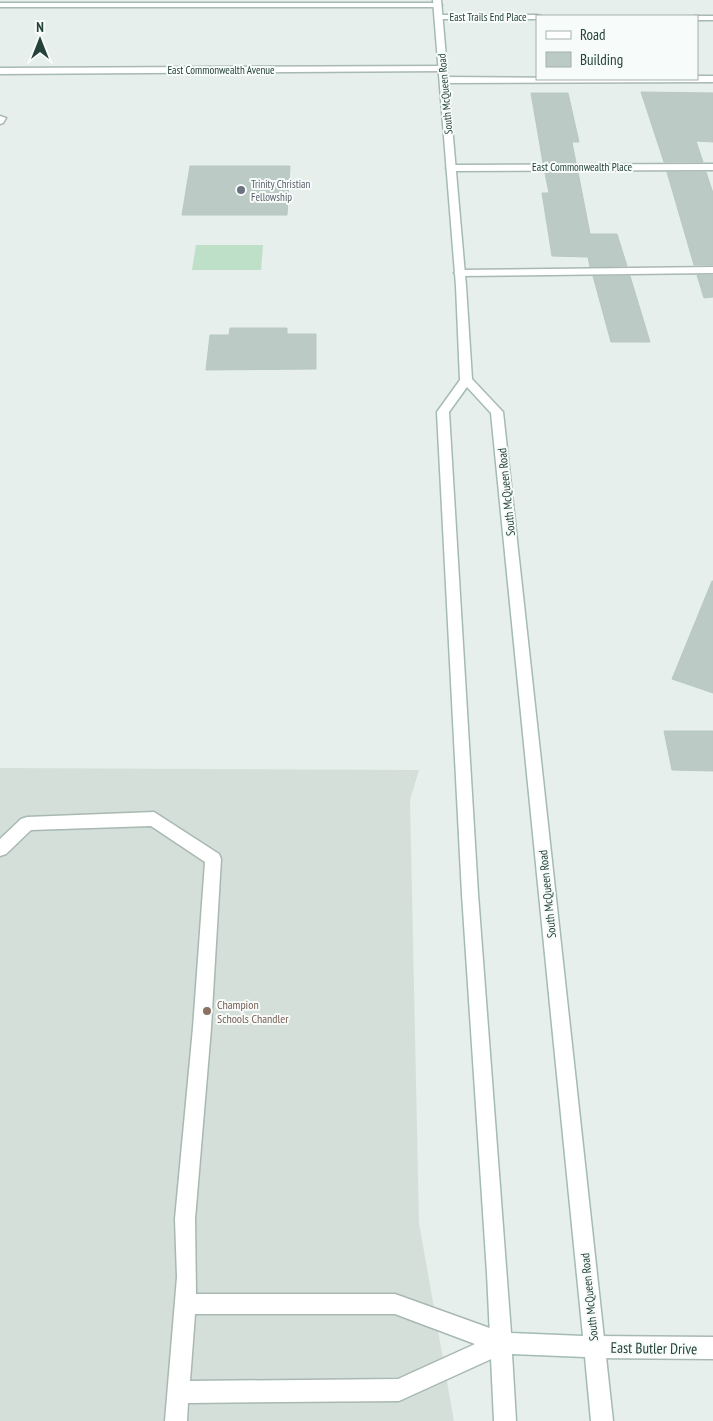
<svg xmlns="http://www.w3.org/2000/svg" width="713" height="1421" font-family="'PT Sans Narrow',sans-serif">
<rect width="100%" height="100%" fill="#e6efeb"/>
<!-- built -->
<path fill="#d4dfda" d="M0,768L419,770L410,800L419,1223L454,1421H0Z"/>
<!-- green -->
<path fill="#bfe0c8" d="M196,245H263L261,270H192Z"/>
<!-- building -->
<path fill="#bbcac4" stroke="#b8c9c2" d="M641,92L713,93V142L696,141L703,162H664Z
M531,93H568L579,142H572L576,163H543Z
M190,166H290L287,215H182Z
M578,172L590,234H617L627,266L590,267L588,257L552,256L542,193H549L545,173Z
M667,172H706L713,193V265H694Z
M697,275H713V297L704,298Z
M593,276H630L650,342H611Z
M230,328H287V334H316V369L206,370L210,335H229Z
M712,581H713V693L672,679Z
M664,731H713V771L672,770Z"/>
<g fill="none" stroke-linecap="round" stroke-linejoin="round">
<defs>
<path id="lane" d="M697,76H713V82L444,83L440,80L444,77L697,79Z
M0,116L6,118L3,123L0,124Z
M713,267V273L459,276L454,273L459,270Z
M154,812L219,854L221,859L211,1028L195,1219L196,1294H395L509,1335L512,1343L509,1351L399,1401L188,1403L187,1421H165L177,1277L175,1219L193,1028L205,862L151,826L31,830L6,854L0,856V839L21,819L27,817ZM195,1314H395L475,1344L398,1379L190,1381Z"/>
<path id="street" d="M0,3H438L442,5L438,7H0Z
M435,15H537L541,16H537V19H435Z
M694,16H713V20H697V16Z
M446,66V70L443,71L0,74V68Z
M713,164V170L451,171L446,168L451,165Z
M594,1336L713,1337V1359L594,1358L586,1355L583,1347L586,1339Z"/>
<path id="secondary" d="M433,0H441L466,286L472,379L503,412L613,1421H591L585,1357L512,1354L516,1421H494L487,1273L462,894L437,412L460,380L456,286ZM467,387L491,413L583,1336L511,1333L478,894L449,412Z"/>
</defs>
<!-- lane casing -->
<use href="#lane" stroke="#a8b8b2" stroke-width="3"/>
<!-- street casing -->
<use href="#street" stroke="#a8b8b2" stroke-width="3"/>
<!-- secondary casing -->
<use href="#secondary" stroke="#a4bbb3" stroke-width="3"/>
<!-- lane -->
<use href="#lane" fill="#fff" fill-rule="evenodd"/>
<!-- street -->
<use href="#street" fill="#fff" fill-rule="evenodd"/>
<!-- secondary -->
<use href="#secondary" fill="#fff" fill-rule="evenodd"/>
</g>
<!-- markers -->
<circle fill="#6b7280" stroke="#f7fbf9" stroke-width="2" cx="241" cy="190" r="5"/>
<circle fill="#8d6e63" stroke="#f7fbf9" stroke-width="2" cx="207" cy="1011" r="5"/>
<g text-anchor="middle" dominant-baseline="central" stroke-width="4" stroke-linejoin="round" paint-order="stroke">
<!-- far-street labels -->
<g font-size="11" fill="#24423a" stroke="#f7fbf9">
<text x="488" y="17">East Trails End Place</text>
<text x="221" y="70">East Commonwealth Avenue</text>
<text transform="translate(445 94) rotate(-95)">South McQueen Road</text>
<text x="582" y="167">East Commonwealth Place</text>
</g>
<!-- far-worship labels -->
<g font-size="11" fill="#5b616d" stroke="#f7fbf9" text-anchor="start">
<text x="251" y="184">Trinity Christian<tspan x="251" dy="13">Fellowship</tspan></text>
</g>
<!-- street labels -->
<g font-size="12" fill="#24423a" stroke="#f7fbf9">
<text transform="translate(506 492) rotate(-96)">South McQueen Road</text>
<text transform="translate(547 894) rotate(-96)">South McQueen Road</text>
<text transform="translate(589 1297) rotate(-96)">South McQueen Road</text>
</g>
<!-- education labels -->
<g font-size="12" fill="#785e54" stroke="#f7fbf9" text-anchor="start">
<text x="217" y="1004">Champion<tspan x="217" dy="14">Schools Chandler</tspan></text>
</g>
<!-- near-street labels -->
<g font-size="15" fill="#24423a" stroke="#f7fbf9">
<text transform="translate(654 1348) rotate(1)">East Butler Drive</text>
</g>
</g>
<!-- legend -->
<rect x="536" y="15" width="162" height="65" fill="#f7fbf9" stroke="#a3b1ad"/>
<rect x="546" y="31" width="25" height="8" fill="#ffffff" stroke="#a3b1ad"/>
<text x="580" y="40" font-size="15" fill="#24423a">Road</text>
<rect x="546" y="52" width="25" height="15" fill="#bbcac4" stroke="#a3b1ad"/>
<text x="580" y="65" font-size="15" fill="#24423a">Building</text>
<!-- north arrow -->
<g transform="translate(40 40)" stroke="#f7fbf9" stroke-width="4" paint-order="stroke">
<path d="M0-4L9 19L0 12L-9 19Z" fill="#24423a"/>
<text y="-8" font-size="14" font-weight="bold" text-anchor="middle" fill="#24423a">N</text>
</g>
</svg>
